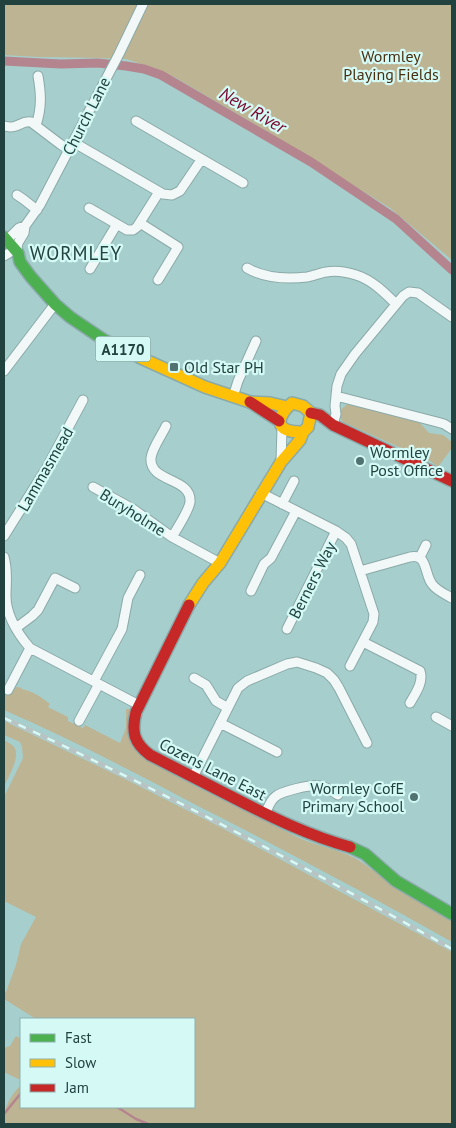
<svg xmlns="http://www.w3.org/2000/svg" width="456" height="1128" font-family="'PT Sans',sans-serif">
<rect width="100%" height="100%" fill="#a6cecc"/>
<!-- green -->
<path fill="#bdb493" d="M4,4H452V260L390,208L266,131L176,78L156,69L126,59L100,58L38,57L4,55Z
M348,404L418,421L429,433L443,435L452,442V448L438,467L430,461L343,422C337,414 341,408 348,404Z
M16,687L22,688L21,689C33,691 41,697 50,704L48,707L68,717V721L83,728L85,725L120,743L126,728V709H129L143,757L197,787L299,838C326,850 348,849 372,870H374L389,883L452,920V942C367,894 281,848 194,804C132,771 68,738 4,710V691L11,694Z
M4,721L127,780L220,827L452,952V1124H4C4,1107 9,1097 21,1085V1107H194V1019H36L4,999V992H6L16,965L21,944L36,917L4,901V797L23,758L22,747L20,742L4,735Z
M4,740C7,742 12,744 14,747C21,757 8,777 4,787Z
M16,1036L21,1039V1079H18L4,1072V1048L10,1046Z"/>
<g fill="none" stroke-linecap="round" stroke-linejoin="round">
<!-- stream -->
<path stroke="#b5858f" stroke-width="2.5" d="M117,1107L136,1119L148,1124
M4,1114L21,1093"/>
<!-- canal -->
<path stroke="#b5858f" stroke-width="9" d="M4,61L61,64L98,63L126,66L144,69L161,75L311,162L396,219L452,270"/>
<defs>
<path id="street" d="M136,121L243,183
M36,125C42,108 41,93 38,76
M4,126C19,130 20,120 31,122L60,144L69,150
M73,142L163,194L172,195L180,191L201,160
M17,195L23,199L37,210
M89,208L127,230H133L137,227L159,192
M140,223L178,247L158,280
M7,240L19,228L25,226
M18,253L17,248L18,243L24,233L25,226L40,205L119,54L143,4
M4,256L9,253
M247,268C264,278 288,279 307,277C313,276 320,273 326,272C336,270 347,272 356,275C372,280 384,292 396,304
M90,269L117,224
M4,371L55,304
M336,396L437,422L444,424L452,429
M233,397L238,381L256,341
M333,425L336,414L335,406L337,386L341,374L355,354L403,296L409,292L418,293L452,317
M166,426C162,435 152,448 151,458C149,483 192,477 190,502C189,510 177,529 172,537
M281,462L282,428
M93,487L133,509L172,537L220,563
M261,493L336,531L346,538L351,544L374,614L373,622L350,666
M282,504L294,481
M4,536L46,469L83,400
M4,557C8,570 6,582 6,596C6,616 18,634 30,648L139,705
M420,557L426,545
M360,571L410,557C428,553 424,574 432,584C437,591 445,594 452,598
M251,591L264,564L271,558L296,511
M16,628L32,616L38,610L55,578L75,588
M287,629L336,531
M363,642L420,671C424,682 415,694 410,703
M194,678L206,685L216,701L228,708
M94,681L122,629L128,598L140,575
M8,690L30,648
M436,717L452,726
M79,721L99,684
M220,723L277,752
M193,777L238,688L247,681L287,664L297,662L316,668L327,673L334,680L339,688L367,743
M265,814C268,808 270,801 275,797C281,791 312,784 320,786C327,787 333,792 338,795"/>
<path id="fast" d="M4,237L18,253L20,262L31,277L55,304L70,317L104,340L141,358
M350,847L365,854L396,881L452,914"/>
<path id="slow" d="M141,358L205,387L250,402L270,403L287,407
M292,403L303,406L311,413L308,427L303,432C277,433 273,420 292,403Z
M189,605L203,583L220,563L281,462L300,440L303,432"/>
<path id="jam" d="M250,402L279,421
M311,413L320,415L333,425L452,481
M189,605L136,712C131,732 134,743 150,755C179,770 207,784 236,799C273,818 310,836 350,847"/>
</defs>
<!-- street casing -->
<use href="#street" stroke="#8aaaa9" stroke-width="11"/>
<!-- fast casing -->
<use href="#fast" stroke="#8aaaa9" stroke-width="14"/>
<!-- slow casing -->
<use href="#slow" stroke="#8aaaa9" stroke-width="14"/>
<!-- jam casing -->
<use href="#jam" stroke="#8aaaa9" stroke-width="14"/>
<!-- street -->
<use href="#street" stroke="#f2f8f7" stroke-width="9"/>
<!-- fast -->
<use href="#fast" stroke="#4caf50" stroke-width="11"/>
<!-- slow -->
<use href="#slow" stroke="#ffc107" stroke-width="11"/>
<!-- jam -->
<use href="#jam" stroke="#c62828" stroke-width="11"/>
<defs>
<path id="rail" d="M4,718C156,788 306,867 452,949"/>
</defs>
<!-- rail casing -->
<use href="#rail" stroke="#b8c4c3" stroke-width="4.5"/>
<!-- rail -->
<use href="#rail" stroke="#d5faf6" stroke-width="2.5" stroke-dasharray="8" stroke-linecap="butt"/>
</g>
<!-- markers -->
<g fill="#507371" stroke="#d5faf6" stroke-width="2">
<rect x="169" y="362" width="10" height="10" rx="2.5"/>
<circle cx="360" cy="461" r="5"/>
<circle cx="414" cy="797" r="5"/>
</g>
<g text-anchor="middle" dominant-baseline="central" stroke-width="4.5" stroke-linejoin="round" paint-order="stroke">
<!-- shield labels -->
<rect fill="#d5faf6" stroke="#587977" stroke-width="1" x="95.5" y="336.5" width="55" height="25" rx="4"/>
<g font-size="15" font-weight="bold" fill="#224240">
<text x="123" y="349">A1170</text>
</g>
<!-- park labels -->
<g font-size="16" fill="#483011" stroke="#d5faf6">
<text x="391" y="56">Wormley<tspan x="391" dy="18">Playing Fields</tspan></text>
</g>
<!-- street labels -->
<g font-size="16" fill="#224240" stroke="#d5faf6">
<text transform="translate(86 116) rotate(-63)">Church Lane</text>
<text transform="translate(45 469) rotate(-60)">Lammasmead</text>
<text transform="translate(133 512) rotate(32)">Buryholme</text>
<text transform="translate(312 580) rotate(-63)">Berners Way</text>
<text transform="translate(213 769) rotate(27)">Cozens Lane East</text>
</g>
<!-- poi labels -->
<g font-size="16" fill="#224240" stroke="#d5faf6" text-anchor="start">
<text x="184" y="367">Old Star PH</text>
<text x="370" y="452">Wormley<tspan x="370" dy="18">Post Office</tspan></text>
<text x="404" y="788" text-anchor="end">Wormley CofE<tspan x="404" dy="18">Primary School</tspan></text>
</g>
<!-- water labels -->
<g font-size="18" font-style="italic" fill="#780a2f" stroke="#d5faf6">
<text transform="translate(253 110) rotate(30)">New River</text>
</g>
<!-- quarter labels -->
<g font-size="19" letter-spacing="1" fill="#224240" stroke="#d5faf6">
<text x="76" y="253">WORMLEY</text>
</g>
</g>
<!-- border -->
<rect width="456" height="1128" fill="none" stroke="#224240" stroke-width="10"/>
<!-- legend -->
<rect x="20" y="1018" width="175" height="90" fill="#d5faf6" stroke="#8db0ad"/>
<rect x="30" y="1034" width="25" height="8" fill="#4caf50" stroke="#8db0ad"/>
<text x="65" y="1043" font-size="15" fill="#224240">Fast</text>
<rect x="30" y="1059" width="25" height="8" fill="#ffc107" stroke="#8db0ad"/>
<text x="65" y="1068" font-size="15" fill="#224240">Slow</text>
<rect x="30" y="1084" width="25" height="8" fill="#c62828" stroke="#8db0ad"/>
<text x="65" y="1093" font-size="15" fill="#224240">Jam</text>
</svg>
